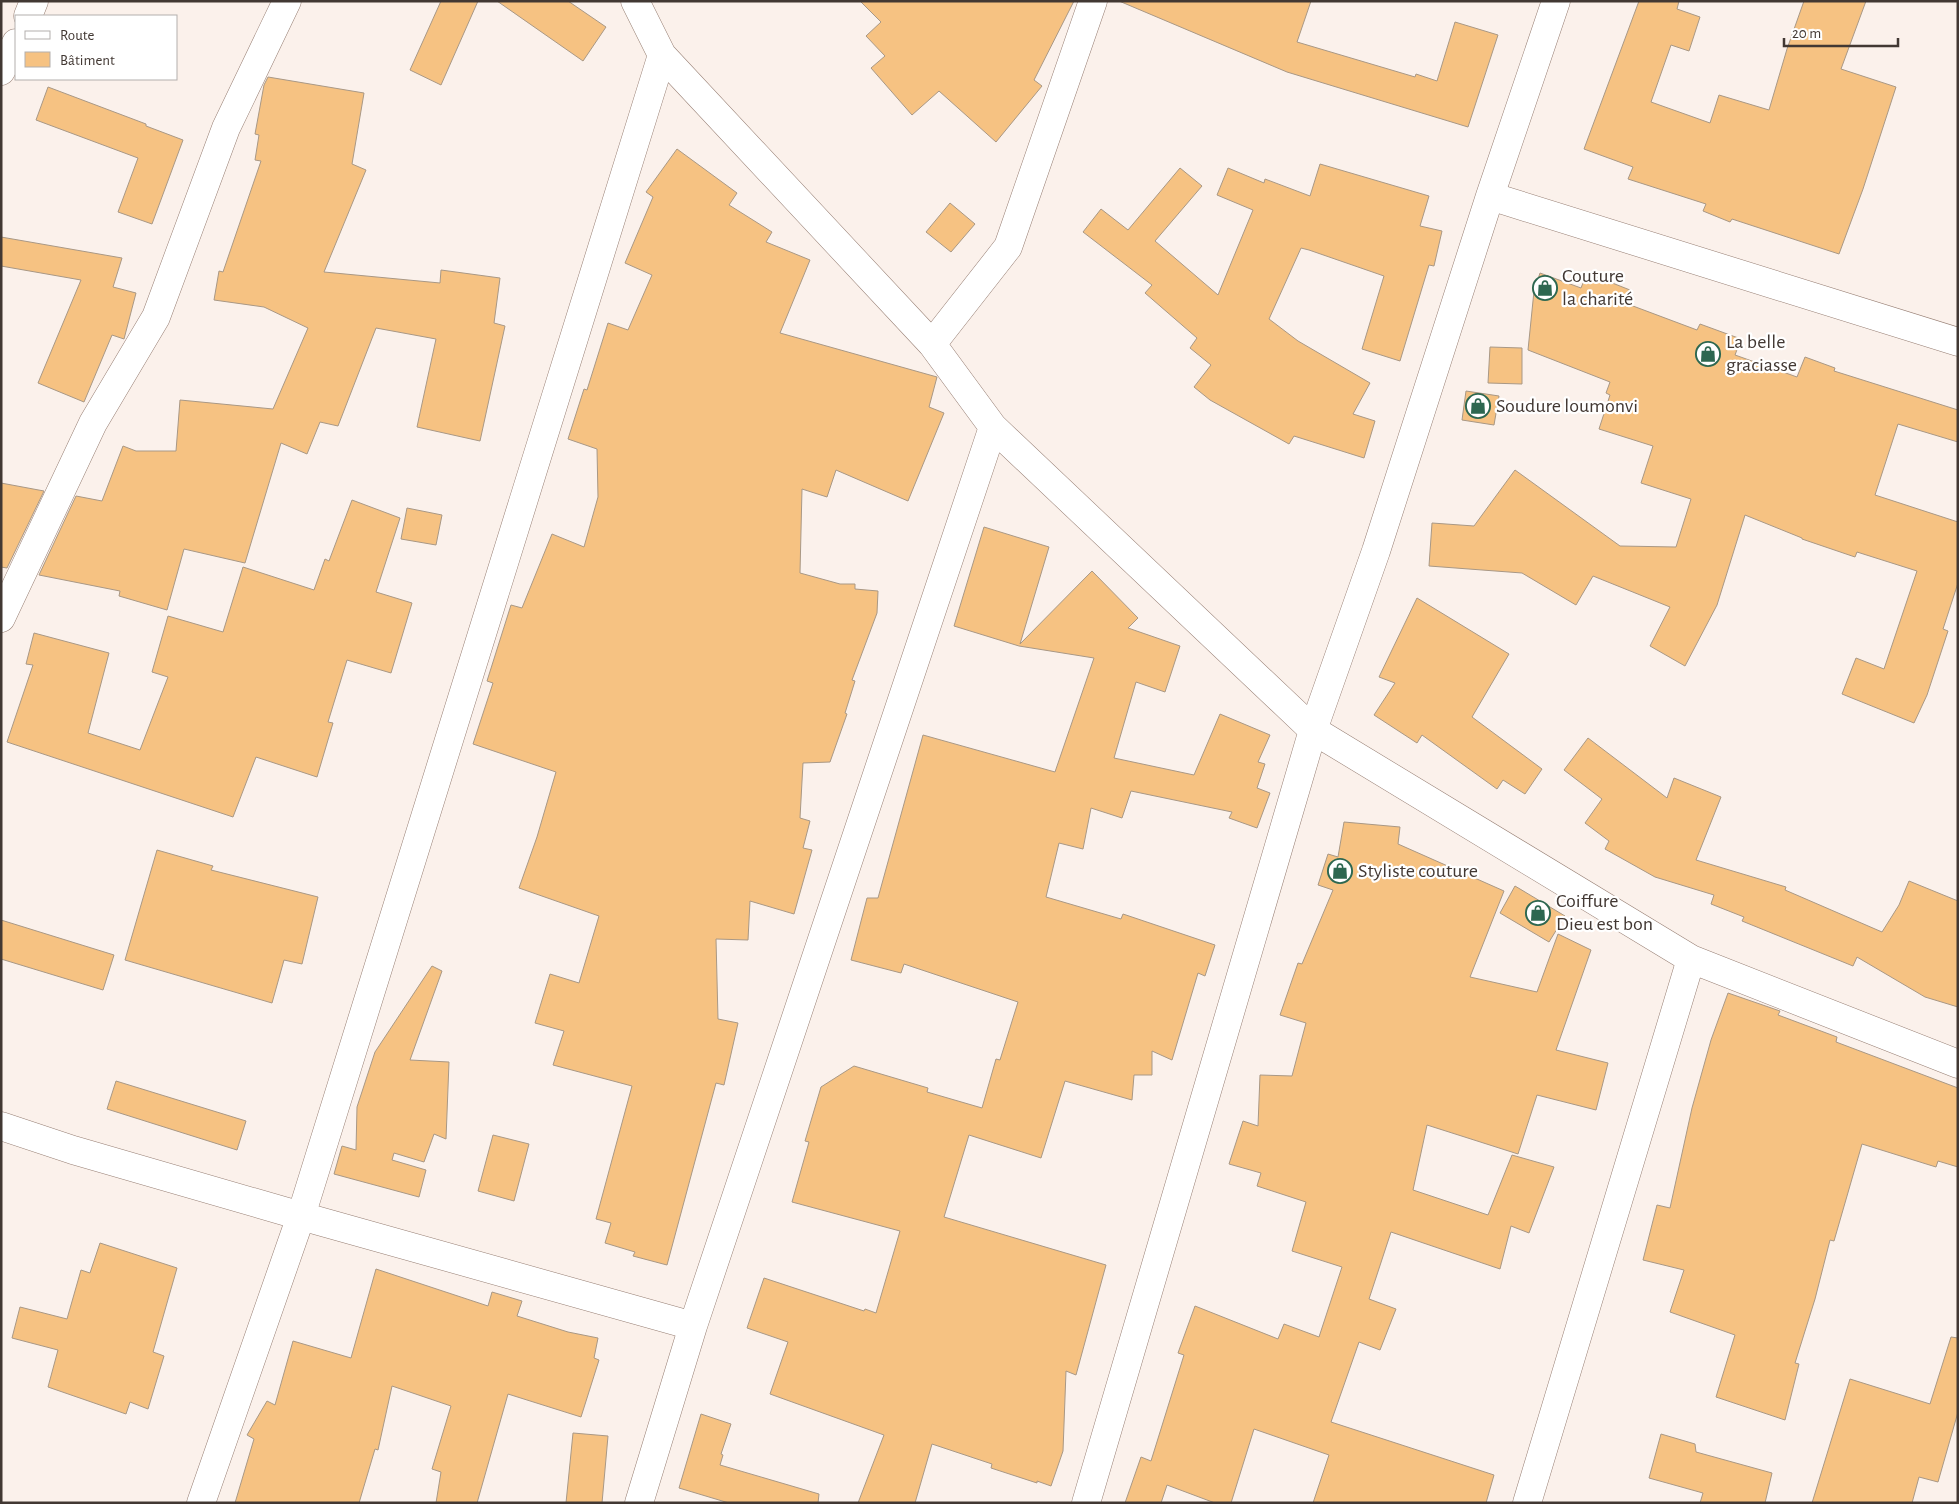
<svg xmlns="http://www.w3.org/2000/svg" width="1959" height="1504" font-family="'Alegreya Sans',sans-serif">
<rect width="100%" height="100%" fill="#fbf1eb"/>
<!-- building -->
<path fill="#f6c282" stroke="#a99885" d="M441,1H478L441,85L410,70Z
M497,1H568L606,27L583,61Z
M860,1H1074L1034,80L1042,86L996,142L939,91L912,115L871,68L885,56L866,36L881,22Z
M1119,1H1311L1297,42L1415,77L1416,74L1437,81L1455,22L1498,35L1468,127L1287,72Z
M1639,1H1679L1677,9L1700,17L1689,51L1671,45L1651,102L1710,123L1719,95L1769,110L1787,49L1804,1H1866L1841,69L1896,87L1863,189L1839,254L1732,219L1730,222L1703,211L1706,204L1628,179L1633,167L1584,149Z
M268,77L364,93L352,164L366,170L324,272L440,283L441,270L500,278L494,323L505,326L480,441L417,427L436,339L376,328L338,426L320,422L307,454L281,443L245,563L184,549L167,610L119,596L120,591L39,575L76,496L102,501L123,446L136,451H176L180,400L273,409L308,328L264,307L214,300L219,271L223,272L261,161L255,160L259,135L255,134L264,85Z
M48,87L146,124V126L183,140L152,224L118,212L138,158L36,120Z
M677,149L737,193L729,205L772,232L766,242L810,260L780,333L937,377L929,407L944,413L908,501L836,470L827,497L802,489L800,573L840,584H855V589L878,591L877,613L852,680L855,681L845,713L847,714L830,762L803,763L800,818L810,821L803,848L812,850L794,914L750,901L748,940L716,939L718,1019L738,1023L724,1085L716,1083L667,1265L633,1256L635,1252L605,1243L611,1223L596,1219L632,1086L553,1065L564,1031L535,1023L550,974L579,983L599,916L519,888L537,837L556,772L473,744L493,683L487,681L511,605L522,608L552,534L584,547L598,497L597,449L568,439L584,389L587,390L608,323L628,330L652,275L625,263L653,197L646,192Z
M1320,164L1429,196L1420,226L1442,231L1434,266L1429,265L1400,361L1362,349L1384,276L1309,250L1301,248L1269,319L1298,341L1370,383L1353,414L1375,421L1364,458L1294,436L1289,444L1210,400L1194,387L1211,365L1190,348L1197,338L1145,293L1152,285L1083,232L1101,209L1128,230L1180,168L1202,186L1155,241L1218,295L1253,210L1217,195L1228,168L1264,183L1265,179L1310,196Z
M950,203L975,224L951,252L926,232Z
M1,237L122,258L113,287L136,293L124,339L112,335L84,402L38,383L81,280L1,266Z
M1540,273L1581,288L1587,273L1630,290L1625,303L1697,330L1700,324L1741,339L1735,355L1797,377L1805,357L1835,368L1834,371L1958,410V442L1898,424L1875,495L1958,522V583L1943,629L1948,631L1927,695L1914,723L1842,694L1856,658L1884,669L1917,571L1857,552L1855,557L1802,539V538L1745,515L1717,605L1685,666L1650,646L1670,607L1593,576L1576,605L1522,573L1429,566L1432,523L1474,526L1515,470L1620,546L1676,547L1691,499L1641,483L1653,446L1599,429L1610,395L1606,393L1610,382L1528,350L1534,291Z
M1490,347L1522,348V384L1488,383Z
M1466,391L1499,396L1494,425L1462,420Z
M1,483L44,491L7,568L1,567Z
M352,500L400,518L376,592L412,603L391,673L347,660L328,722L333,723L317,777L256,757L233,817L7,742L33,665L26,664L34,633L109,653L88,733L140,750L168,677L152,672L168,616L223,632L243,567L314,590L325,559L329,561Z
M407,508L442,515L436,545L401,539Z
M984,527L1049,547L1020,644L1092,571L1138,618L1128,628L1180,646L1165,692L1136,682L1114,758L1194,775L1220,714L1270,735L1258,762L1265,764L1257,788L1270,793L1257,828L1229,818L1232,812L1131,791L1122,818L1091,808L1083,849L1059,843L1046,897L1121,919L1123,914L1215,945L1205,976L1198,973L1172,1060L1152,1051V1075H1134L1132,1100L1065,1081L1041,1158L969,1135L944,1217L1106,1265L1076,1375L1066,1371L1063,1451L1051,1486L1037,1481V1483L991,1468L992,1464L932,1444L915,1503H858L884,1435L770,1394L788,1342L747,1328L764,1278L864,1311L865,1309L876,1313L900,1231L792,1202L809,1142L805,1141L821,1087L854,1066L928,1088L927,1092L982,1108L996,1059L1000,1060L1018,1002L904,964L901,973L851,960L867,898H878L923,735L1055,772L1094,658L1019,646L954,626Z
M1417,598L1509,654L1472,717L1542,769L1525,794L1503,780L1497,789L1422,735L1417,743L1374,715L1395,683L1379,677Z
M1588,738L1667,798L1674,778L1721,797L1696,860L1786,887L1785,890L1882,932L1899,905L1909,881L1958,901V1007L1925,997L1857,957L1853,966L1742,921L1744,917L1711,904L1714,895L1655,877L1605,849L1609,841L1585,823L1602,799L1564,770Z
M1344,822L1400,827L1398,844L1504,891L1470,977L1537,992L1558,934L1591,950L1556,1050L1608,1063L1596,1110L1537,1095L1518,1154L1427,1125L1413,1190L1488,1215L1512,1155L1554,1167L1529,1233L1511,1226L1500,1269L1391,1232L1369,1299L1396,1309L1380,1350L1359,1342L1331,1422L1494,1475L1486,1503H1313L1329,1455L1254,1429L1231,1503H1215L1167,1485L1161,1503H1125L1141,1457L1151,1461L1184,1355L1178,1353L1195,1306L1278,1339L1284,1324L1319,1337L1342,1267L1292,1251L1306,1202L1257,1186L1261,1173L1229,1164L1243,1121L1258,1126L1260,1075L1292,1076L1306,1023L1280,1015L1298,963L1302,964L1333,890L1318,885L1328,854L1338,857Z
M157,850L213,866L211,870L318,897L302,964L284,960L272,1003L125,960Z
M1515,886L1565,916L1549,942L1500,913Z
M1,920L114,955L103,990L1,959Z
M432,966L442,971L410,1060L449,1062L446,1139L434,1134L424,1162L394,1153L392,1160L426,1170L419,1197L334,1174L342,1146L356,1150L357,1107L375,1052Z
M1728,993L1780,1011L1778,1015L1837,1037L1836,1042L1958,1088V1167L1938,1161L1936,1167L1862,1144L1834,1241L1830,1240L1815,1299L1795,1363L1799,1364L1785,1420L1716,1397L1735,1335L1670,1312L1684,1270L1643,1260L1657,1205L1670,1208L1692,1108L1711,1040Z
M116,1081L246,1121L237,1150L107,1109Z
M493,1135L529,1144L514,1201L478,1191Z
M100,1243L177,1268L153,1352L164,1356L148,1409L130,1402L126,1414L48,1387L58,1350L12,1338L20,1307L67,1319L81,1270L90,1273Z
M376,1269L488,1306L492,1292L522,1301L517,1316L568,1332L598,1338L594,1358L599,1360L581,1417L508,1394L477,1503H436L441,1472L432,1469L451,1406L392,1386L378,1450L375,1449L359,1503H235L254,1439L247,1435L267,1401L275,1405L293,1341L351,1358Z
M1951,1337L1958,1338V1412L1938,1482L1919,1477L1912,1503H1812L1850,1379L1930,1404Z
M701,1414L731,1424L721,1454L723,1455L720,1465L819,1494L818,1503H729L679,1488Z
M573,1433L608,1436L602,1503H566Z
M1661,1434L1695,1444L1696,1452L1772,1473L1765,1503H1700L1703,1493L1649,1478Z"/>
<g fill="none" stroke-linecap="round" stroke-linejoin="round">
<defs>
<path id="minor" d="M635,1L662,55L932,344L993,427L1313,730L1691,959L1958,1064
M28,16L34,1
M1,71L16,43
M1490,196L1958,342
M932,344L1008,247L1093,1
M1,618L93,423L156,317L226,128L287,1
M1,1126L73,1150L301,1216L693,1326
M201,1503L301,1216L662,55
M639,1503L693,1326L993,427
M1086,1503L1313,730L1376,551L1490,196L1556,1
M1527,1503L1691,959"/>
</defs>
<!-- minor casing -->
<use href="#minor" stroke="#977f74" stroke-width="29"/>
<!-- minor -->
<use href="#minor" stroke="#fff" stroke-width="28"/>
</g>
<!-- icons -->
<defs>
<symbol id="shop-ring" viewBox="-11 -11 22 22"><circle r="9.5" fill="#fff" stroke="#2d6750" stroke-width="1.5"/><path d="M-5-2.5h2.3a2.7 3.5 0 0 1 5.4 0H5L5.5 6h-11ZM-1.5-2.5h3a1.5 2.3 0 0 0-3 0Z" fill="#2d6750"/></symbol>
</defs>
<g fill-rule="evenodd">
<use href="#shop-ring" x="1531" y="274" width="28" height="28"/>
<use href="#shop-ring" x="1694" y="340" width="28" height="28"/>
<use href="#shop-ring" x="1464" y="392" width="28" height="28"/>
<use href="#shop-ring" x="1326" y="857" width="28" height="28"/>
<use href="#shop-ring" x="1524" y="899" width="28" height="28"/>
</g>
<g text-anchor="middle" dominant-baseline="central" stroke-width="4.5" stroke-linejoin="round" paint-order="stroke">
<!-- poi labels -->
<g font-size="20" fill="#423833" stroke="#fff" text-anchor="start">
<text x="1562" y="276">Couture<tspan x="1562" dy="23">la charité</tspan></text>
<text x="1726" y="342">La belle<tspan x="1726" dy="23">graciasse</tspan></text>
<text x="1496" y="406">Soudure loumonvi</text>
<text x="1358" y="871">Styliste couture</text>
<text x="1556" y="901">Coiffure<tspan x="1556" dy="23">Dieu est bon</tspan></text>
</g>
</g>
<!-- border -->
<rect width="1959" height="1504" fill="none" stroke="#423833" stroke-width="5"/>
<!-- legend -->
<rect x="15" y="15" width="162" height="65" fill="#ffffff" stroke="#b3afad"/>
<rect x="25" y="31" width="25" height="8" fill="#ffffff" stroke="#b3afad"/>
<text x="60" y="40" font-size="15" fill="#423833">Route</text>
<rect x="25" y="52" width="25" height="15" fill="#f6c282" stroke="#b3afad"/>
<text x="60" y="65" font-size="15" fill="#423833">Bâtiment</text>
<!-- scale -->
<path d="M1784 38v8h114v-8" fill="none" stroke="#423833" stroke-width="2.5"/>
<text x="1792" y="38" font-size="15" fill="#423833" stroke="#ffffff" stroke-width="4" paint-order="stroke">20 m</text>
</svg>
